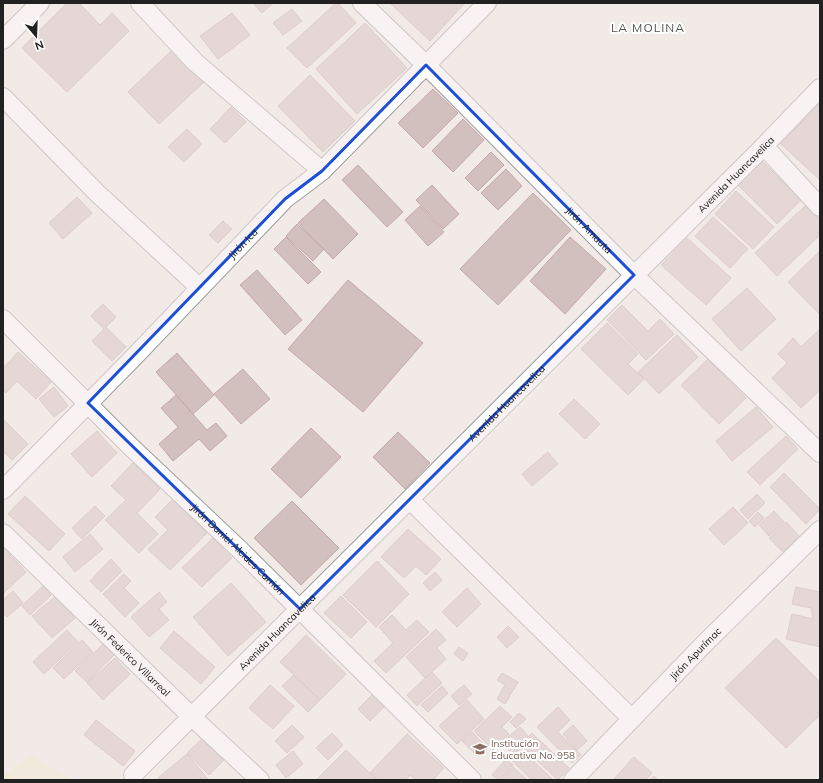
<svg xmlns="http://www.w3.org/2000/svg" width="823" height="783" font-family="Mulish,sans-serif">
<rect width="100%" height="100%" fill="#f2eae7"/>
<!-- farmland -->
<path fill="#f2e8d1" d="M31,755L72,780H3V776Z"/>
<!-- building -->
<path fill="#d2c0bf" stroke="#c5a9a7" d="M67,3H79L100,25L112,13L129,31L67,92L22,48Z
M253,3H273L262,13Z
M336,3H338L356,23L307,68L287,48Z
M390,3H465L430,41Z
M292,9L302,21L283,35L273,23Z
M232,13L250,35L218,59L200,36Z
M365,23L407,68L357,114L316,69Z
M173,49L204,82L159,124L128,92Z
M310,75L355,121L323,152L278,106Z
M433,89L458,113L423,148L398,123Z
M820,103V180L781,144Z
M231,107L246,122L225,143L210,129Z
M463,119L484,140L453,172L432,151Z
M187,129L202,144L184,162L168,147Z
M491,152L504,165L478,191L465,178Z
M762,161L801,200L777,224L738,185Z
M358,165L403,212L387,227L342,180Z
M506,169L522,186L498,210L481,193Z
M432,185L459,214L443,229L416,200Z
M736,191L774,227L753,249L715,214Z
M533,193L571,230L498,305L460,269Z
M77,197L92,213L63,239L49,223Z
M324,199L358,234L333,259L298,223Z
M806,205L820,220V235L777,276L755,253Z
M420,206L444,232L428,246L405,220Z
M713,217L748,249L730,268L695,236Z
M223,221L232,229L218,243L209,235Z
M297,224L324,249L313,261L286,236Z
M286,237L321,272L308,284L274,249Z
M570,237L606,269L565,314L530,281Z
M687,238L731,278L706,305L661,265Z
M820,251V315L788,282Z
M257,270L302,320L285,335L240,285Z
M348,280L423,343L363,412L288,349Z
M747,288L776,319L741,351L712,319Z
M103,304L116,317L106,327L126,347L112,361L92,341L104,329L91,316Z
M622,305L648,331L660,319L674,334L646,360L607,320Z
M607,323L638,354L628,364L644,379L628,395L581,349Z
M820,329V390L801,408L772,378L787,363L778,354L793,338L801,347Z
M677,335L698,357L659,394L638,372Z
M18,352L51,382L36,399L17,381L6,393L3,390V368Z
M177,353L214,395L193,414L156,372Z
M708,359L746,398L719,424L681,385Z
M243,369L270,399L241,424L214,394Z
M54,387L68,406L54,417L39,399Z
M176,395L207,430L216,423L227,436L210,451L199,439L173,461L159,444L178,427L161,408Z
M574,399L600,424L585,439L559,414Z
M756,407L773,427L732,461L716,441Z
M3,419L28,444L12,460L3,451Z
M311,428L341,457L301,498L271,469Z
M97,431L117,453L92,477L71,454Z
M398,432L430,463L405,489L373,457Z
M786,436L798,449L760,485L747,472Z
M548,452L558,464L532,486L522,474Z
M133,463L160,489L137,513L158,534L139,553L105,520L126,500L111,486Z
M784,473L820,509L806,524L770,487Z
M757,494L765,503L748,519L740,510Z
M25,496L65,534L49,551L8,514Z
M173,499L207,533L170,570L148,549L168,530L155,517Z
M292,501L339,548L301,585L254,538Z
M95,506L105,516L82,539L72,528Z
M733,507L748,523L724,545L709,529Z
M774,511L784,522L769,536L759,525Z
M758,512L764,518L755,527L749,521Z
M786,522L800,537L784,553L769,538Z
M408,529L441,559L426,575L416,566L404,578L381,557Z
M90,534L103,549L75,572L63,557Z
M213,538L232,558L202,587L182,568Z
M3,547L26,572L3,594Z
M111,559L122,571L101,592L90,581Z
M377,561L409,594L376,627L343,595Z
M435,572L442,580L430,591L423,583Z
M124,574L131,581L124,588L139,603L125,617L103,594Z
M231,583L266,622L228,656L193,617Z
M43,586L51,595L30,615L22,606Z
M796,587L820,592V647L786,639L792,614L813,619L811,608L792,604Z
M467,588L481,604L457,627L442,612Z
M13,591L23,603L7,617L3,613V600Z
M159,592L167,602L159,609L169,620L149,637L131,617Z
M56,596L75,618L52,638L32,616Z
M341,596L367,622L351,638L324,613Z
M392,615L406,630L417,620L429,632L386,673L374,661L393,643L379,627Z
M508,626L519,637L507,648L497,637Z
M436,629L446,640L437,648L446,659L425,678L406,657Z
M67,630L78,642L44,674L33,662Z
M174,631L215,667L201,684L160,648Z
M306,635L346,674L320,700L280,662Z
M776,638L820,682V715L786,748L725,688Z
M82,640L93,652L64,679L53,668Z
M103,644L114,655L87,682L75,671Z
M459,647L468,653L463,661L454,654Z
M115,658L130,674L103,700L87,683Z
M432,672L442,683L417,706L407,695Z
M502,673L518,682L505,704L497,699L505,685L497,680Z
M294,675L320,700L308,712L282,686Z
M270,685L294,706L273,729L249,708Z
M464,685L472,694L459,705L451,696Z
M442,686L448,693L428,712L421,705Z
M373,694L385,706L370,721L358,709Z
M467,700L484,719L457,744L439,726Z
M500,706L512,717L502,727L509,734L493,750L474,731Z
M558,707L570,720L558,732L581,755L572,763L537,727Z
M519,713L526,719L516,728L510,722Z
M96,720L135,751L123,766L84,735Z
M292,725L304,737L287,753L275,741Z
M573,725L587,741L577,750L563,734Z
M520,727L528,736L510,751L502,742Z
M472,732L487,748L477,756L462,741Z
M332,733L343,745L328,760L316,748Z
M532,733L569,768L558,780L520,745Z
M407,734L444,768L433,780H416L410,775L406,780H378L370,773Z
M204,737L225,759L209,775L187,753Z
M518,746L553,780H532L508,757Z
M346,750L377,780H316Z
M293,751L303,764L286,778L276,765Z
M187,754L208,779L206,780H159L158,778Z
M634,757L652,773L646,780H613Z
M506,759L513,765L500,780H498L492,775Z
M513,767L527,780H502Z
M654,776L658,780H650Z"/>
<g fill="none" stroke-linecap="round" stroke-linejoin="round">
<defs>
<g id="street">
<path d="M140,3L195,62L322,171"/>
<path id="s1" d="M362,3L426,65L634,275L820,453"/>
<path d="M3,40L40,3"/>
<path d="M3,97L97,193L200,288"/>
<path d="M764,146L820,207"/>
<path id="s2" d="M3,319L130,446L238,548L472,780"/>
<path id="s3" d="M3,490L132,359L285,199L322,171L487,3"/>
<path d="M410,500L632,719"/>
<path id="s4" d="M3,533L191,716L260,780"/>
<path id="s5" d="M133,775L764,146L820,88"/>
<path id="s6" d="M573,780L704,644L820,530"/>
</g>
</defs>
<!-- street casing -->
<use href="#street" stroke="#9e9e9e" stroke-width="20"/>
<!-- street -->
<use href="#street" stroke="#fff" stroke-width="18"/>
</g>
<!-- marked area -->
<path d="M0 0H823V783H0ZM426,65L634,275L300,609L88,403L285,199L322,171Z" fill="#f2eae7" fill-opacity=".55" fill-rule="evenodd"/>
<path fill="none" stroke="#1d4ed8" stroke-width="3" stroke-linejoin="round" d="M426,65L634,275L300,609L88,403L285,199L322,171Z"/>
<!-- icons -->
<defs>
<symbol id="school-bare" viewBox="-9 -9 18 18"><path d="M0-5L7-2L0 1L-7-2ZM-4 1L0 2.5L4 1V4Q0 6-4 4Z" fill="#8d6e63" stroke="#fff" stroke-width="2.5" paint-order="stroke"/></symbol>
</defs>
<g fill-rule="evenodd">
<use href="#school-bare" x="470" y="739" width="20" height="20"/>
</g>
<g text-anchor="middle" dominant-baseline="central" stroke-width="4" stroke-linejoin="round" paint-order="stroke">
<!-- street labels -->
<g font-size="10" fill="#212121" stroke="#fff">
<text stroke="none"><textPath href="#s5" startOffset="851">Avenida Huancavelica</textPath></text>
<text stroke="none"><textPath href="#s1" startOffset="321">Jirón Amauta</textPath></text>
<text stroke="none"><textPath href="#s3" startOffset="344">Jirón Ica</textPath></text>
<text stroke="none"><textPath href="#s5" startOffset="527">Avenida Huancavelica</textPath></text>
<text stroke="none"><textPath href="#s2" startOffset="329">Jirón Daniel Alcides Carrión</textPath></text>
<text stroke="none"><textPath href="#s5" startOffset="203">Avenida Huancavelica</textPath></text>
<text stroke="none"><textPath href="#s6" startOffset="176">Jirón Apurímac</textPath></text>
<text stroke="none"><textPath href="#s4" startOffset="178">Jirón Federico Villarreal</textPath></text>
</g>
<!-- education labels -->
<g font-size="10" fill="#785e54" stroke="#fff" text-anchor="start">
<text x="491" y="743">Institución<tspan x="491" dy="12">Educativa No. 958</tspan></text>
</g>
<!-- quarter labels -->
<g font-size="12" letter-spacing="1" fill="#545454" stroke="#fff">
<text x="648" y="27">LA MOLINA</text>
</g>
</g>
<!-- border -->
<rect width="823" height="783" fill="none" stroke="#212121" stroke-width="8"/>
<!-- north arrow -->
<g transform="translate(36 36) rotate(161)" stroke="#ffffff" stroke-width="3" paint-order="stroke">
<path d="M0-3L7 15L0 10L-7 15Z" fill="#212121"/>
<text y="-6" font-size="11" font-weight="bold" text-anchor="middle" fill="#212121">N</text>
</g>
</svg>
